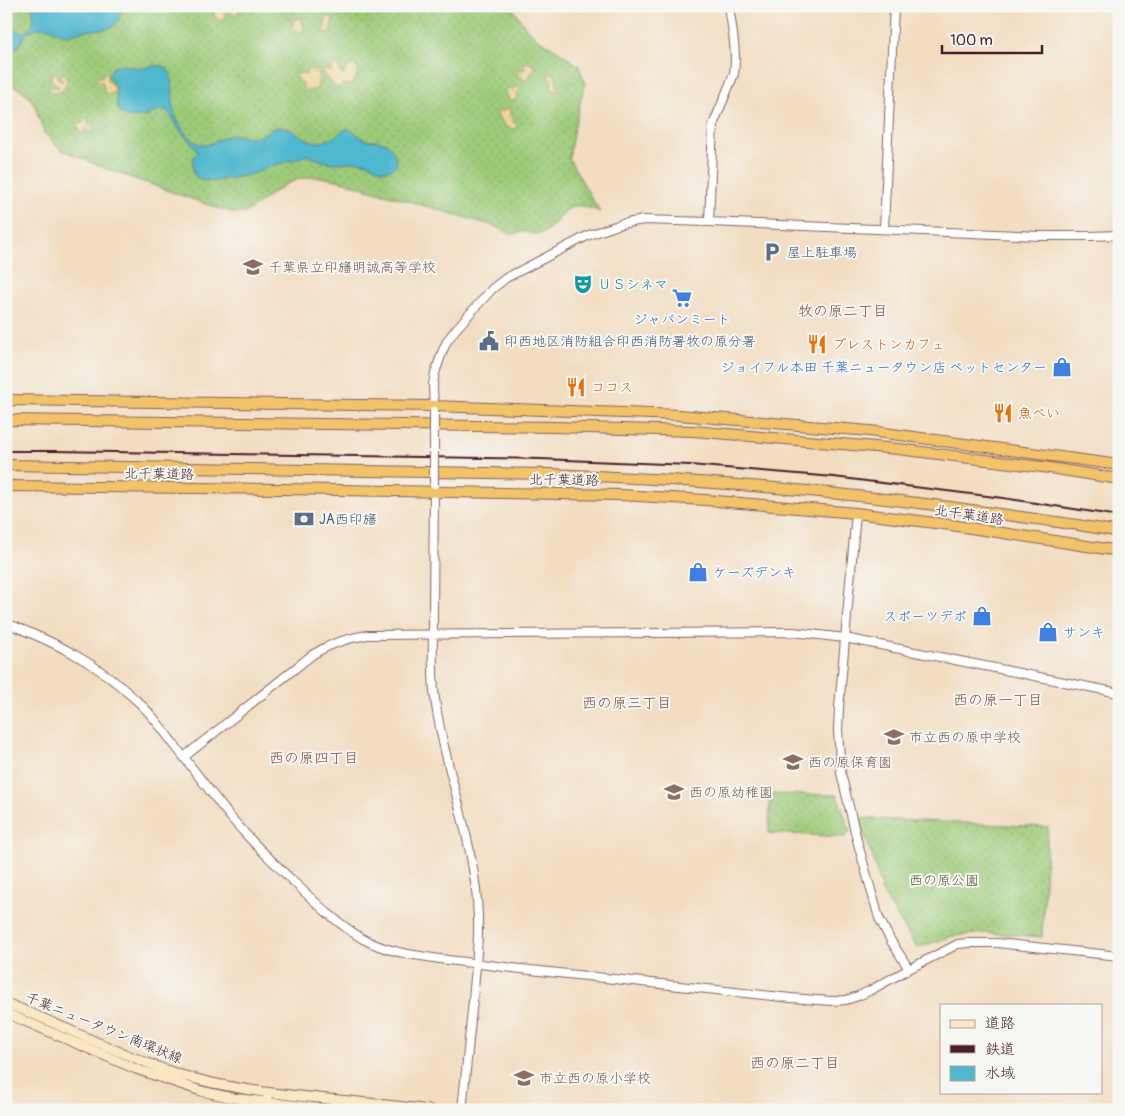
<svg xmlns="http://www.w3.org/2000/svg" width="1125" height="1116" font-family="Pangolin,'Klee One',sans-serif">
<defs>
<pattern id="grass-dots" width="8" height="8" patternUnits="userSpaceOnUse" patternTransform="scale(1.25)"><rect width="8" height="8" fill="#9cca78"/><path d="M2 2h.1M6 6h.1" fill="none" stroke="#88ad68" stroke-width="1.8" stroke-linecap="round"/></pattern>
<pattern id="sand-dots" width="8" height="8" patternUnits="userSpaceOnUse" patternTransform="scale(1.25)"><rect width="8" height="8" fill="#eeda9e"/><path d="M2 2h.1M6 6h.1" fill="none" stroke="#cebb88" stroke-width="1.8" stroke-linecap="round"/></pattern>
</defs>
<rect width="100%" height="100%" fill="#f6f6f2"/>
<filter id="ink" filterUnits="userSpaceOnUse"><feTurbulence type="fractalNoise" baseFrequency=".02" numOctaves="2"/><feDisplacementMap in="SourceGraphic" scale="10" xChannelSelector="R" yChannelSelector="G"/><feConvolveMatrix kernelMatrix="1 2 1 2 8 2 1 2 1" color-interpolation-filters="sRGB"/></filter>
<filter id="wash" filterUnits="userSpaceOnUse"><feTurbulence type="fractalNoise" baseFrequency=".0096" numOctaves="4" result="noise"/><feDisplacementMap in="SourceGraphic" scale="20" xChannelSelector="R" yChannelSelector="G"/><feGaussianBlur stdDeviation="1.12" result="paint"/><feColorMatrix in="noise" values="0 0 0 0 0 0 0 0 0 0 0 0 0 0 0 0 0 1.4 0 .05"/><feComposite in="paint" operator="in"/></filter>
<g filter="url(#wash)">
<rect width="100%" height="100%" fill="#f2ddc1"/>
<!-- grass -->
<path fill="url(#grass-dots)" stroke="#737452" d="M6,6H511L527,29L538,39L557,50L579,66L585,83L573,133L569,159L600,212C584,206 574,200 561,216C556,222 552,228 544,232C534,237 529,231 520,232C520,232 514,235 513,235L501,229L487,224L337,180L321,177H311L299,179L286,184L245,213H234L214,207L107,169L60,149L44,133L35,106L28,95L18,88L6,84Z
M770,794L837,795L850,831L846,837L769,833Z
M857,818L1048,827L1042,937L985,933L953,936L917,948L882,892L873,858Z"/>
<!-- sand -->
<path fill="url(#sand-dots)" stroke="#9c7c64" d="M216,6H238L239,10L238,13L233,15L228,11L225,13V16L221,20L218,21L214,16L215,9Z
M327,17H331L333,19L331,26L332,27L329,33L325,32L324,30L326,22L325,18Z
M299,18L301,19L304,27L303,32C299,33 295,31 293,28V21L295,19Z
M527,62L533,65L535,69L530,74L528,79L525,81L522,77L517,76L519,71L525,69L523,65Z
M335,64L339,65L340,68V73L343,75H344L349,66L353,65L357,66L358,71L352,85L343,84L338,88C332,86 332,84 329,79C326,76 324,76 322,72L325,70L331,71L333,65Z
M313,69L320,78L317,83L319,86L316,89L307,91L303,87V84L297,80L296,76L299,73L306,75L308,70Z
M106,72L108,74L107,81L111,83L115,90C113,94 110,95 105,93L103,83L96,80L97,77H102L104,74Z
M549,72H552L556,77L557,86L560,90L559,92L552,89L551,87L552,79L549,76Z
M55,73L57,74L58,78L61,82L63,80L59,78L60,74H64C70,81 65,86 60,92L54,93L49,91V88L51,87L58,88L59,86C55,81 49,83 52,74Z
M516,86L519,87L520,90L516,94L517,99L512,101L509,100L508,96L505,92L507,89L511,88L514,89Z
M507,108L510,109V116L517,126L515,129C506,129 501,122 497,114L499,111L505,110Z
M84,119L87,120L89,125L93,129L92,133L88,132L85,128V133L82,135L80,133V130L77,129V125L82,123Z"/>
<!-- water -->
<path fill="#50b8ce" stroke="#4d6c7c" d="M31,6H116L117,9L121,15C119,19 116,25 112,27C104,31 90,29 81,31C76,32 71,36 66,35C60,35 56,31 52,29C36,24 23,32 19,47L15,48L6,44V20C9,23 10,28 14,30C29,39 39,19 31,6Z
M119,65C127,65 135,68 142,68C149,68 157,63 165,67C176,74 171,100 174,111C177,121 182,130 189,137C193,140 197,144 202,145C212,146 221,137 231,135C240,134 249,139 257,137C265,135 270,128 278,127C293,126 303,141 317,142C325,142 332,139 338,134C339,134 343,130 344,130C353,127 358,136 364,139C369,142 374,140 379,141C391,142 395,153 397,163C395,166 393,169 388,170C379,172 374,165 367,163C357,160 346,163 336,163C325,163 315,158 306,155L300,158L268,167L256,173L243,176L226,179L216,181H206L195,177C193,167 189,159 198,152C193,143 184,137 178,128C174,123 171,111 164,110C160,109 153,113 149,115C138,119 120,120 117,105C116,100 117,94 116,89C114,84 110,80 109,75L112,68Z"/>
</g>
<g filter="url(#ink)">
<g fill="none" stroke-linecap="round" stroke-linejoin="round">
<defs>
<path id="tertiary" d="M709,222L713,125L734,74C737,52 732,28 729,6
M884,229L894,6
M434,409L433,385L435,373L443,350L447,341L456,329L492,289L506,278L589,235L621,224L643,220L709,222L1041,236H1090L1119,235
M434,487C434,530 433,573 433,616C433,641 432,666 434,691C443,768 476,840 478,918C479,945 475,973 473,1001C469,1037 466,1073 462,1110
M856,513L839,708L838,730L841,773L858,844L879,918L891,941L909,969
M6,623C57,643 96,662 136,700C150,712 161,727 172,742C187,761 202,781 217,800C240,831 268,857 296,884C317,904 338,924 363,939C389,953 419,956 448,960C472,963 496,966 521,969C611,979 701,988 791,998L831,1001L846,1000L858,996L869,991L909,969L958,944L969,943H997L1119,956
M184,757L312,655C329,644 347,638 367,635L793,632L845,638L1119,693
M266,1110L268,1093"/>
<path id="secondary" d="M6,1003C64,1026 119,1055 178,1074C227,1089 277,1094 328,1099C362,1102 396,1106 430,1110
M6,1013L136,1069L201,1091L233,1098L333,1110"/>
<path id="trunk" d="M6,400L434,406L679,415L870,431L1119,465
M6,420L553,427L693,431L898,449L1050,468L1119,479
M6,465L551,474C706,480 861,493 1014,516C1049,521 1084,525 1119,532
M6,486L282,489L621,495L705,500L856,513L951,525L1119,551"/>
</defs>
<!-- tertiary casing -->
<use href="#tertiary" stroke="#856260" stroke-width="10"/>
<!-- secondary casing -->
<use href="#secondary" stroke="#856260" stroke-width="11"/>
<!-- trunk casing -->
<use href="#trunk" stroke="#856260" stroke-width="12"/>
<!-- tertiary -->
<use href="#tertiary" stroke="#fff" stroke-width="8"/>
<!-- secondary -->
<use href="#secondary" stroke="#fae7c3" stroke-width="9"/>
<!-- trunk -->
<use href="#trunk" stroke="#f2c36a" stroke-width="10"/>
<!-- rail -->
<path stroke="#4a1f2b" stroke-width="2" d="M6,451H54L541,459L690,465L834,477L1003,498L1119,516"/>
<defs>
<path id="tertiary-bridge" d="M434,411V484"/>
</defs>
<!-- tertiary-bridge casing -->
<use href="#tertiary-bridge" stroke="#856260" stroke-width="10" stroke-linecap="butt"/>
<!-- tertiary-bridge -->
<use href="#tertiary-bridge" stroke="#fff" stroke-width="8"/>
</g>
</g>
<!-- icons -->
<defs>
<symbol id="parking-bare" viewBox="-9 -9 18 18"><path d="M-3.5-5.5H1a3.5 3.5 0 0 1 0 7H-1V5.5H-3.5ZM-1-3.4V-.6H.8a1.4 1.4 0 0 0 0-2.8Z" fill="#5c6f8a" stroke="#f6f6f2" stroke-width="2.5" paint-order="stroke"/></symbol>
<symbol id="school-bare" viewBox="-9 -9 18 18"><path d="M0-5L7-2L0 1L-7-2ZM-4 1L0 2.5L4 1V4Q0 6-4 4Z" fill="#8d6e63" stroke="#f6f6f2" stroke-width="2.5" paint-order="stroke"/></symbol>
<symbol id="theatre-bare" viewBox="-9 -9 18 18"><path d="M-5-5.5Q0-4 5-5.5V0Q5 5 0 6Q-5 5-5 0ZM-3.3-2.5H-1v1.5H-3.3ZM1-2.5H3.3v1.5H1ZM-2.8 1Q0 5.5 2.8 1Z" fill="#0f9aa8" stroke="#f6f6f2" stroke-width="2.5" paint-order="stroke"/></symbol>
<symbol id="supermarket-bare" viewBox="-9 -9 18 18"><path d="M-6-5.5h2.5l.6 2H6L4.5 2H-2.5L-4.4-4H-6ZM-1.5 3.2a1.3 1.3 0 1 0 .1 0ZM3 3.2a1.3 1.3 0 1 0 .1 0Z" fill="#3f7fe0" stroke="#f6f6f2" stroke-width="2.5" paint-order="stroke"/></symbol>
<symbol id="civic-bare" viewBox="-9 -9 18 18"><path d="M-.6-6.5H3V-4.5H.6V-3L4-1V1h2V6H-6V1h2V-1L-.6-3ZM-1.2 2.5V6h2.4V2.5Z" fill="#5c6f8a" stroke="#f6f6f2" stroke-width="2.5" paint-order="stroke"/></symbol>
<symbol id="restaurant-bare" viewBox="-9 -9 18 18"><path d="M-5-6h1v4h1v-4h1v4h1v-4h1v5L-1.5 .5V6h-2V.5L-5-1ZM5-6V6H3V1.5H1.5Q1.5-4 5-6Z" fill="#e8710a" stroke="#f6f6f2" stroke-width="2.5" paint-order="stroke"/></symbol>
<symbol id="shop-bare" viewBox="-9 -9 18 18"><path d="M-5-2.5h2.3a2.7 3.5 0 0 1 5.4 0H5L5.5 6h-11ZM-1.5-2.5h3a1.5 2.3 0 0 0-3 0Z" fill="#3f7fe0" stroke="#f6f6f2" stroke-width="2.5" paint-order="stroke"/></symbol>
<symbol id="bank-bare" viewBox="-9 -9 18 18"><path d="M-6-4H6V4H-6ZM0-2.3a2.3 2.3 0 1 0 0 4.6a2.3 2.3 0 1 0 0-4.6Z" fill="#5c6f8a" stroke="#f6f6f2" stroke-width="2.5" paint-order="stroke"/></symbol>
</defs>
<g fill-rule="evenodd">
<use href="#parking-bare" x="758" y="238" width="28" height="28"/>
<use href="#school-bare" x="239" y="253" width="28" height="28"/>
<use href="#theatre-bare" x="569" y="270" width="28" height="28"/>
<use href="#supermarket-bare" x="668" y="284" width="28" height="28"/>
<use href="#civic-bare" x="475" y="327" width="28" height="28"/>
<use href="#restaurant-bare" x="803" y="330" width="28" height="28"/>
<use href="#shop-bare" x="1048" y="353" width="28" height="28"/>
<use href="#restaurant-bare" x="562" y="373" width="28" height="28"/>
<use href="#restaurant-bare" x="989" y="399" width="28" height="28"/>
<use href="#bank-bare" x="290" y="505" width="28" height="28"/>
<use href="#shop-bare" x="684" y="558" width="28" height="28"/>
<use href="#shop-bare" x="968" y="602" width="28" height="28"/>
<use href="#shop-bare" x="1034" y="618" width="28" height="28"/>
<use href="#school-bare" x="880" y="723" width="28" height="28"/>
<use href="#school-bare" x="779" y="748" width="28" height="28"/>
<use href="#school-bare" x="660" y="778" width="28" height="28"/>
<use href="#school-bare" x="510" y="1064" width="28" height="28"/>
</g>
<g text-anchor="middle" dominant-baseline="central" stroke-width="4" stroke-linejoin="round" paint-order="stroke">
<!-- service labels -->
<g font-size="14" fill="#4e5e75" stroke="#f6f6f2" text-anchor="start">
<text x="787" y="252">屋上駐車場</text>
<text x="504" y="341">印西地区消防組合印西消防署牧の原分署</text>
<text x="319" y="519">JA西印旛</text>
</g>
<!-- education labels -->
<g font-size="14" fill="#785e54" stroke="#f6f6f2" text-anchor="start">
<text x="268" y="267">千葉県立印旛明誠高等学校</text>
<text x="909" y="737">市立西の原中学校</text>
<text x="808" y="762">西の原保育園</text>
<text x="689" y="792">西の原幼稚園</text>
<text x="539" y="1078">市立西の原小学校</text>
</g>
<!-- culture labels -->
<g font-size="14" fill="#0d838f" stroke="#f6f6f2" text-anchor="start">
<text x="598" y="284">ＵＳシネマ</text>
</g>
<!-- shop labels -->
<g font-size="14" fill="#366cbe" stroke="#f6f6f2" text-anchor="end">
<text x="682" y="319" text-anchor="middle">ジャパンミート</text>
<text x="1047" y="367">ジョイフル本田 千葉ニュータウン店 ペットセンター</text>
<text x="713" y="572" text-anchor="start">ケーズデンキ</text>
<text x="967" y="616">スポーツデポ</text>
<text x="1063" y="632" text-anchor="start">サンキ</text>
</g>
<!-- food labels -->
<g font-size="14" fill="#c56008" stroke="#f6f6f2" text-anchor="start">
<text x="832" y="344">プレストンカフェ</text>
<text x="591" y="387">ココス</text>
<text x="1018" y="413">魚べい</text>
</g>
<!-- street labels -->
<g font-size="14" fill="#4a1f2b" stroke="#f6f6f2">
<text transform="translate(159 474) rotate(1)">北千葉道路</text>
<text transform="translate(564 480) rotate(1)">北千葉道路</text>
<text transform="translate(969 515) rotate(8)">北千葉道路</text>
<text transform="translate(104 1028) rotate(22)">千葉ニュータウン南環状線</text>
</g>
<!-- park labels -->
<g font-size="14" fill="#635242" stroke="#f6f6f2">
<text x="944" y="880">西の原公園</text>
</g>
<!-- neighbourhood labels -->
<g font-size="15" fill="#864f46" stroke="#f6f6f2">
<text x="843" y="311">牧の原二丁目</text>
<text x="998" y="700">西の原一丁目</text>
<text x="627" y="703">西の原三丁目</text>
<text x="314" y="758">西の原四丁目</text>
<text x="795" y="1063">西の原二丁目</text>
</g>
</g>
<!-- margin -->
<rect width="1125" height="1116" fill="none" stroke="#f6f6f2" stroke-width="25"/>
<!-- legend -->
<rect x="940" y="1004" width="162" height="90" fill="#f6f6f2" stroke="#b1a0a2"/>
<rect x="950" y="1020" width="25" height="8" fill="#fae7c3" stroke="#b1a0a2"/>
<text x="985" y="1028" font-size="15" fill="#4a1f2b">道路</text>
<rect x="950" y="1045" width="25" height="8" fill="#4a1f2b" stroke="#b1a0a2"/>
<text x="985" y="1054" font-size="15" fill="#4a1f2b">鉄道</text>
<rect x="950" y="1066" width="25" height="15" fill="#50b8ce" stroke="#b1a0a2"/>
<text x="985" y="1078" font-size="15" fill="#4a1f2b">水域</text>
<!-- scale -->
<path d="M942 45v8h100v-8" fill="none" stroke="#4a1f2b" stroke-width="2.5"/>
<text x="950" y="45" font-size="15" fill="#4a1f2b" stroke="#f6f6f2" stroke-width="4" paint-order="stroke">100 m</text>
</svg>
